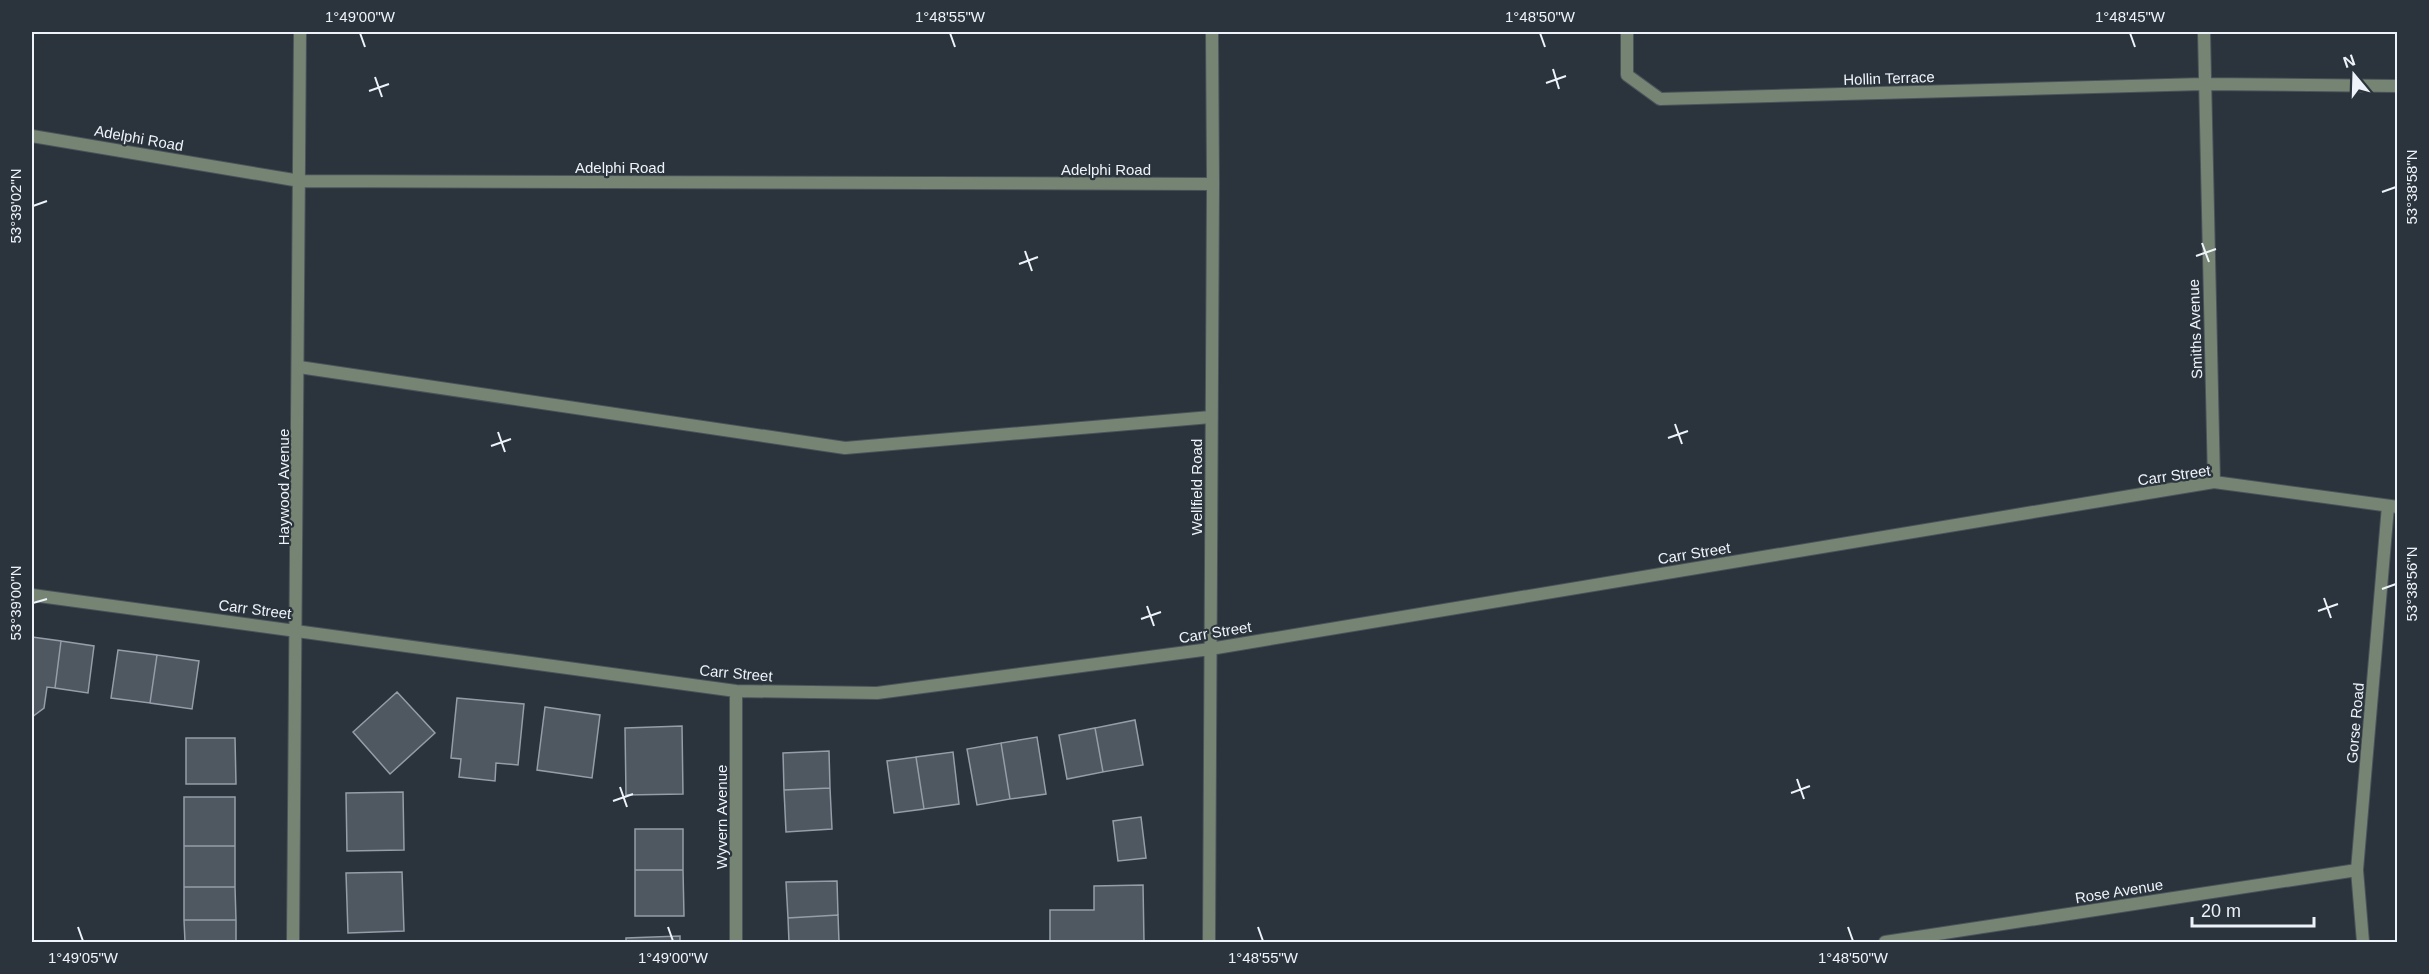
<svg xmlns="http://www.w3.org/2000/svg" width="2429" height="974" font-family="Arial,sans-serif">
<rect width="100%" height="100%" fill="#2b333c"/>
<!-- building -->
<path fill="#4f5761" stroke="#949ea8" stroke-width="1.5" d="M32,637L61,641L55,688L47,687L44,708L32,717Z
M61,641L94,646L88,693L55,688Z
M118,650L157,655L150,703L111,698Z
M157,655L199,661L192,709L150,703Z
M397,692L435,733L390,774L353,732Z
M457,698L524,704L518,765L496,763L495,781L459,777L461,759L451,758Z
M545,707L600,715L592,778L537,770Z
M1135,720L1143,765L1103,772L1095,728Z
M682,726L683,794L626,795L625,728Z
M1095,728L1103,772L1067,779L1059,735Z
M1037,737L1046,794L1010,799L1001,743Z
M186,738H235L236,784H186Z
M1001,743L1010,799L977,805L967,749Z
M829,751L830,788L784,790L783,753Z
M953,752L959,804L924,809L916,757Z
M916,757L924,809L894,813L887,761Z
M830,788L832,829L786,832L784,790Z
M403,792L404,850L347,851L346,793Z
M184,797H235V846H184Z
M1141,817L1146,858L1118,861L1113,821Z
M635,829H683V870H635Z
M184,846H235V887H184Z
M635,870H683L684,916H635Z
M402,872L404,931L348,933L346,873Z
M837,881L838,915L788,918L786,882Z
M1143,885L1144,942H1050V910H1094V886Z
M184,887H235L236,920H184Z
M838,915L839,942H789L788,918Z
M184,920H236V942H185Z
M680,936V942H626V938Z"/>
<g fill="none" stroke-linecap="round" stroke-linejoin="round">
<defs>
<path id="lane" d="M299,367L845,448L1211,417"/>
<path id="street" d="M1627,32V75L1660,99L2203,84L2398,86
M2204,32L2214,482
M32,136L300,181L1213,184
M32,595L736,691L877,693L1210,649L2214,482L2398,507
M736,691V942
M293,942L300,32
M1209,942L1213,184L1212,32
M1885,942L2357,870
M2363,942L2357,870L2388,506"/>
</defs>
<!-- lane casing -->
<use href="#lane" stroke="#4a525a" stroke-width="14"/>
<!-- street casing -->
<use href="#street" stroke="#4a525a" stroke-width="14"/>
<!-- lane -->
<use href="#lane" stroke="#768474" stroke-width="12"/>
<!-- street -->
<use href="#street" stroke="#768474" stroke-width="12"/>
</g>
<!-- ticks -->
<path fill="none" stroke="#eef3f9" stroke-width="2" d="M360,33L365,47M950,33L955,47M1540,33L1545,47M2130,33L2135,47M1553,69L1559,89M375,77L382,97M1546,83L1566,76M369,91L389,84M2382,192L2396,187M33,206L47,201M2202,243L2209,262M1025,251L1032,271M2196,256L2216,249M1019,264L1038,257M1675,424L1682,444M498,432L505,452M1668,438L1688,431M491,446L511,439M2382,589L2396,584M2324,598L2331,618M33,603L47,599M1147,606L1154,626M2318,611L2338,604M1141,619L1161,612M1797,779L1804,799M620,787L627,807M1791,793L1810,786M613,801L633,794M78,927L83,941M668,927L673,941M1258,927L1263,941M1848,927L1853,941"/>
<g text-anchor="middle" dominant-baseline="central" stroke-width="4.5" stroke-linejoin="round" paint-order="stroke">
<!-- street labels -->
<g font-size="15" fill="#eef3f9" stroke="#2b333c">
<text transform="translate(1889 78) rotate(-2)">Hollin Terrace</text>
<text transform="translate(139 138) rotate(10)">Adelphi Road</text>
<text x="620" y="167">Adelphi Road</text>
<text x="1106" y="169">Adelphi Road</text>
<text transform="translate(2195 329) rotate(-92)">Smiths Avenue</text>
<text transform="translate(2174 475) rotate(-8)">Carr Street</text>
<text transform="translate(283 487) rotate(-90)">Haywood Avenue</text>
<text transform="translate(1196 487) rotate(-90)">Wellfield Road</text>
<text transform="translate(1694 553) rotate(-9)">Carr Street</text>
<text transform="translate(255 609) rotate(7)">Carr Street</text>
<text transform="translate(1215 632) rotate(-9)">Carr Street</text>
<text transform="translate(736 673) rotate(5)">Carr Street</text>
<text transform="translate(2355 723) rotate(-85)">Gorse Road</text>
<text transform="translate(721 817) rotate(-90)">Wyvern Avenue</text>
<text transform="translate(2119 891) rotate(-9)">Rose Avenue</text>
</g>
</g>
<!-- border -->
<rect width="2429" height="974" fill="none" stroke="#2b333c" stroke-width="66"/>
<!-- north arrow -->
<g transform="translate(2354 75) rotate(341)" stroke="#2b333c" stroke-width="4.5" paint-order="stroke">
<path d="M0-4.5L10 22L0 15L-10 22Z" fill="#eef3f9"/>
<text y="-9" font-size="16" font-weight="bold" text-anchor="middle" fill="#eef3f9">N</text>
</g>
<!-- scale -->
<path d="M2192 917v9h122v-9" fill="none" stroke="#eef3f9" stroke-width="3"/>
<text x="2201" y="917" font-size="18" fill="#eef3f9" stroke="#2b333c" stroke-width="4.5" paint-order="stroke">20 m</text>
<rect x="33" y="33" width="2363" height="908" fill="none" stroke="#eef3f9" stroke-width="2"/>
<g font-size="15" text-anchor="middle" fill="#eef3f9">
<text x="360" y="22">1°49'00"W</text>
<text x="950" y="22">1°48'55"W</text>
<text x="1540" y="22">1°48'50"W</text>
<text x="2130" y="22">1°48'45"W</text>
<text transform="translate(2412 187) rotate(-90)" y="5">53°38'58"N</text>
<text transform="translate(16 206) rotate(-90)" y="5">53°39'02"N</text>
<text transform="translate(2412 584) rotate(-90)" y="5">53°38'56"N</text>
<text transform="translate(16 603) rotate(-90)" y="5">53°39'00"N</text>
<text x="83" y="963">1°49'05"W</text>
<text x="673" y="963">1°49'00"W</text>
<text x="1263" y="963">1°48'55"W</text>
<text x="1853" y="963">1°48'50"W</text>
</g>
</svg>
